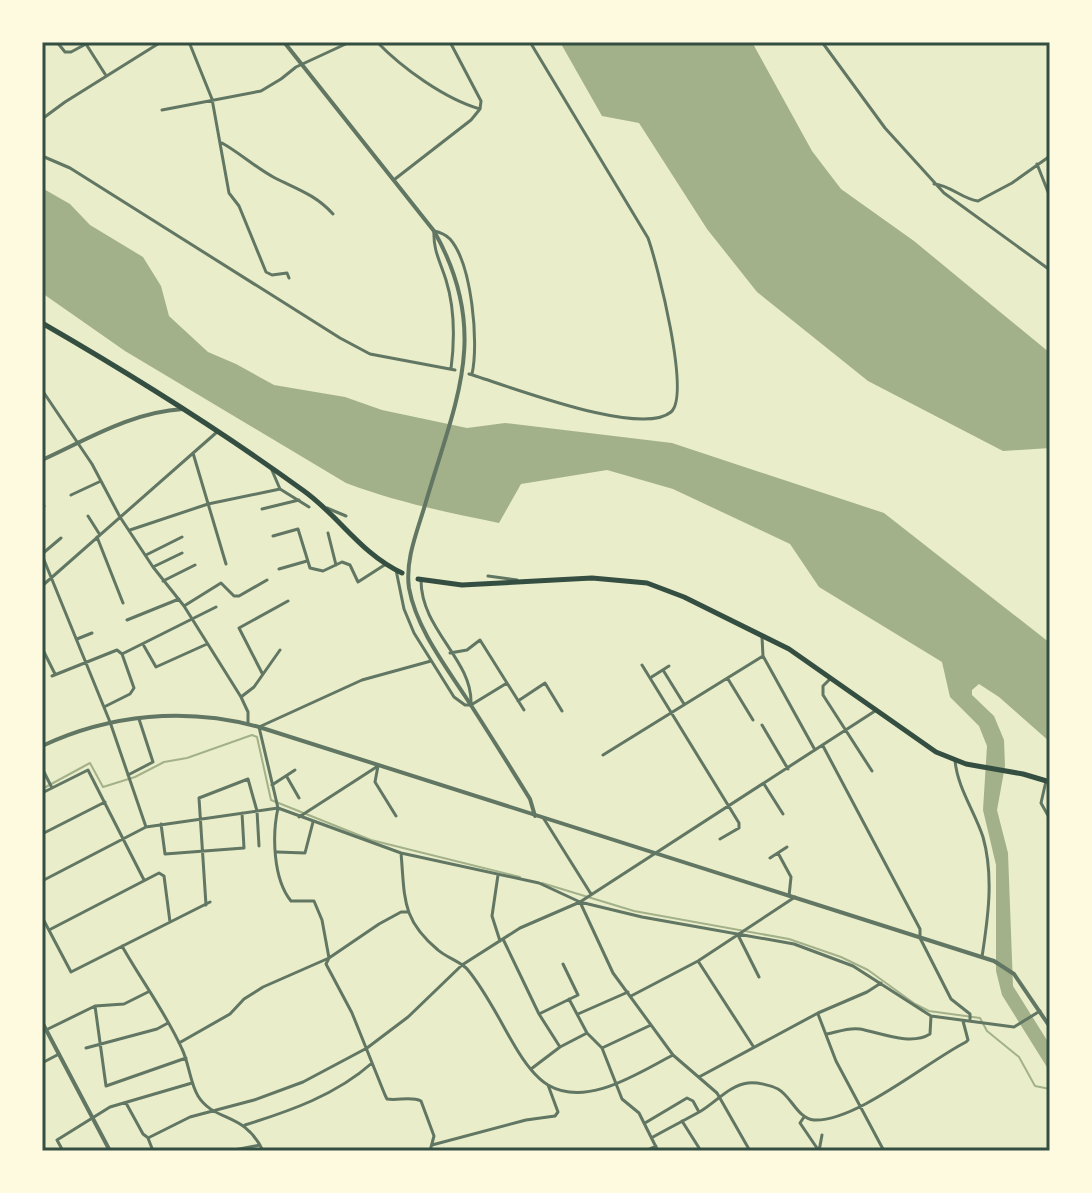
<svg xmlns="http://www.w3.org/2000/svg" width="1092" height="1193" font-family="Raleway,sans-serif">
<rect width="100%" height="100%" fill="#e9edc9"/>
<!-- water -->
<path fill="#a3b18a" d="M560,42H752L812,151L841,189L914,241L1050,353V448L1003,451L868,381L757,292L707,229L639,123L602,116Z
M42,188L70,204L90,225L143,257L161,286L169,316L208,352L236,364L274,385L345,397L382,410L467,428L505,423L672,443L884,513L1050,643V742L999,697L979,684L972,690V695L994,716L1004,740L1005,766L997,810L1008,853L1013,986L1050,1045V1072L1002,995L996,971V865L983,810L987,746L979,726L950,697L942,662L819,587L790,544L673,489L607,470L521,484L499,523C446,512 396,502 346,483L125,351L42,293Z"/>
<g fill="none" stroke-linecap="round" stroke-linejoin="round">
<!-- stream -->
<path stroke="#a3b18a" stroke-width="2" d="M42,789L90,763L103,787L135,777L164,762L187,758L252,735L257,737L271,800L371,840L520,877
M542,883L634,911L789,939L841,957L868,970L915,1004L929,1011L980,1018L987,1031L1019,1057L1035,1086L1050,1089"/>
<!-- minor -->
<path stroke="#617663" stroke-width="3" d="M57,42L65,52H71L86,44L105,74
M189,42L212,99L229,193L239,206L266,272L272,275L287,273L289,278
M377,42C402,68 445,99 480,109
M822,42L885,128L944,193L1050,270
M162,110L261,91L281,79L296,67L350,42
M42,119L65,102L161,42
M222,143C240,153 256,168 275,178C297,189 316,195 333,214
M42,156L70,168L340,338L370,354L455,370
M1037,164L1050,197
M395,179L471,120L480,109L481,101L450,42
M934,184C950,185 962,199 978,201L1012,183L1050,156
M451,369C455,338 455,309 446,280C440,261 433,250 434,231C439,232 446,235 450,239C472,264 479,343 472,374
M469,374C507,385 640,438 671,412C691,395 657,263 648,238L530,42
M42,390L92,464L120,517L153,567L184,606L241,697L248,712V724
M193,453L226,564
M271,468L280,489L309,507
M71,495L101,481
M42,507L44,506
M327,508L346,516
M262,509L299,500
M88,516L100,535
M130,530L208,504L280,489
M328,533L336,565
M273,536L298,529L310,568L323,571L342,562L350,565L358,582L386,564
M97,537L123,603
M42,554L61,538
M42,555L110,722L146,827
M146,555L182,537
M153,567L182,553
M279,569L307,561
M396,570L404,609L414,633L454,697L465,705H471L507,683
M488,576L517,580
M421,580C421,630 472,659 471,703
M163,581L195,565
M42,586L217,432
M184,606L221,583L234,596H239L267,580
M42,616V636
M127,620L179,599
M762,637L763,656L815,750
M77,639L92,633
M144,646L156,667L207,644
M42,648L55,674
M450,653L467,650L480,640L524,710
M642,665L739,823V828L720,839
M663,670L684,704
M262,673L239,628L288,601
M52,676L117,650L122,654L216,607
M650,678L669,666
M728,679L753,720
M830,679L823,686V695L872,771
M241,697L254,687L280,650
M518,701L545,683L562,711
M104,707L130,694L134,688L122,654
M762,725L788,769
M823,746L920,929V938L951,999L970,1014V1020
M603,755L763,656
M955,760C957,787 975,812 983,837C994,876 988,918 982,957
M378,766L375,782L396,816
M42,768L52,788
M128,775L153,762L139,719
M287,777L299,798
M1046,781L1041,803L1050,819
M764,784L783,814
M272,785L295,770
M42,793L88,770L144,880
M299,817L378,766
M544,819L591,894
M161,824L165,854L244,848L242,813
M42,834L105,802
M277,852L305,853L313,822
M401,853C405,898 401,919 438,950C447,958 462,962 468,970C486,992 499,1019 513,1043C521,1057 533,1076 548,1085C587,1108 638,1073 673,1055
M778,853L791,877L789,896
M770,858L787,847
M498,875L492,916L500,941
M42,881L146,827L278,808L401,853L539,883L580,902L642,917L794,944L853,966L931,1016L1014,1027L1040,1011
M580,902L613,973L673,1055L717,1093L750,1151
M206,905L199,798L248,779L257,811L259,846
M42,917L71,972L210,902
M49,930L159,873L164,876L170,922
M738,935L759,977
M503,939L539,1014L560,1047
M122,946C141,980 166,1013 182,1049C189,1063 190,1083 198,1096C215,1123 244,1111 263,1151
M698,961L753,1046
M631,996L698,961L795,897
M569,999L587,1033
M95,1006L106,1086L186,1058
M539,1014L578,995L563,964
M578,1014L628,992
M818,1014L836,1061L884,1151
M46,1030L95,1006L124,1004L148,992
M827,1034C837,1032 849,1027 860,1029C881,1033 911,1046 930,1034L931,1016
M179,1043L230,1014L244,999L263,987L329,958L379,924L401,912H407
M86,1048L157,1029L168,1023
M602,1048L651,1025
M42,1063L59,1054
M531,1069L560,1047L587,1033L602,1048L622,1099L639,1113L658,1151
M699,1077L818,1013L867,992L881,983
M126,1103L143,1134L147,1137
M804,1117L800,1123L819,1151
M682,1121L701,1151
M645,1123L687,1098L693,1101L699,1112
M245,1125C290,1111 336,1095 372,1063
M653,1137C669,1128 685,1120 701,1111C716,1102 730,1085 748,1083C757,1082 770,1085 778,1089C791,1096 798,1119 814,1120C856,1122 928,1061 966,1042L968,1040L963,1021
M432,1145L526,1120L555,1116L558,1112L548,1085
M63,1151L57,1140L110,1107L192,1083
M153,1151L148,1138L190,1117L254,1100L303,1082L367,1048L408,1017L462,965L520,928L580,902L875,711
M229,1151L260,1145
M430,1151L434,1136L421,1101C411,1096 398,1101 387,1099L385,1095L352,1013L326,964L329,958L322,920L314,901H291C273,879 272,835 278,808L259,727L362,680L431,661
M645,1151L656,1146
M819,1151L822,1135"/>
<!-- tertiary -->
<path stroke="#617663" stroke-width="4" d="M284,42L434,231C492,333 455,402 425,505C417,532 405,560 409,588C416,627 444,664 465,696C487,730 509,765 530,799L535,816
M42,460C88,439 132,412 183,409
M42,746C110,714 186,707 259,727L994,961L1014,974L1050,1027
M42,1022L110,1151"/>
<!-- primary -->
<path stroke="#344e41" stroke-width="5" d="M42,323C132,375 220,430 304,491C340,517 360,553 402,573
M418,579L462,585L592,578L647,583L684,597L789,649L936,752L966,764L1023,774L1050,782"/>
</g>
<!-- border -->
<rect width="1092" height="1193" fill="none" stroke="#fefae0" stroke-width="88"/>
<rect x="44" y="44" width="1004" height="1105" fill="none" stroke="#344e41" stroke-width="3"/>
</svg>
